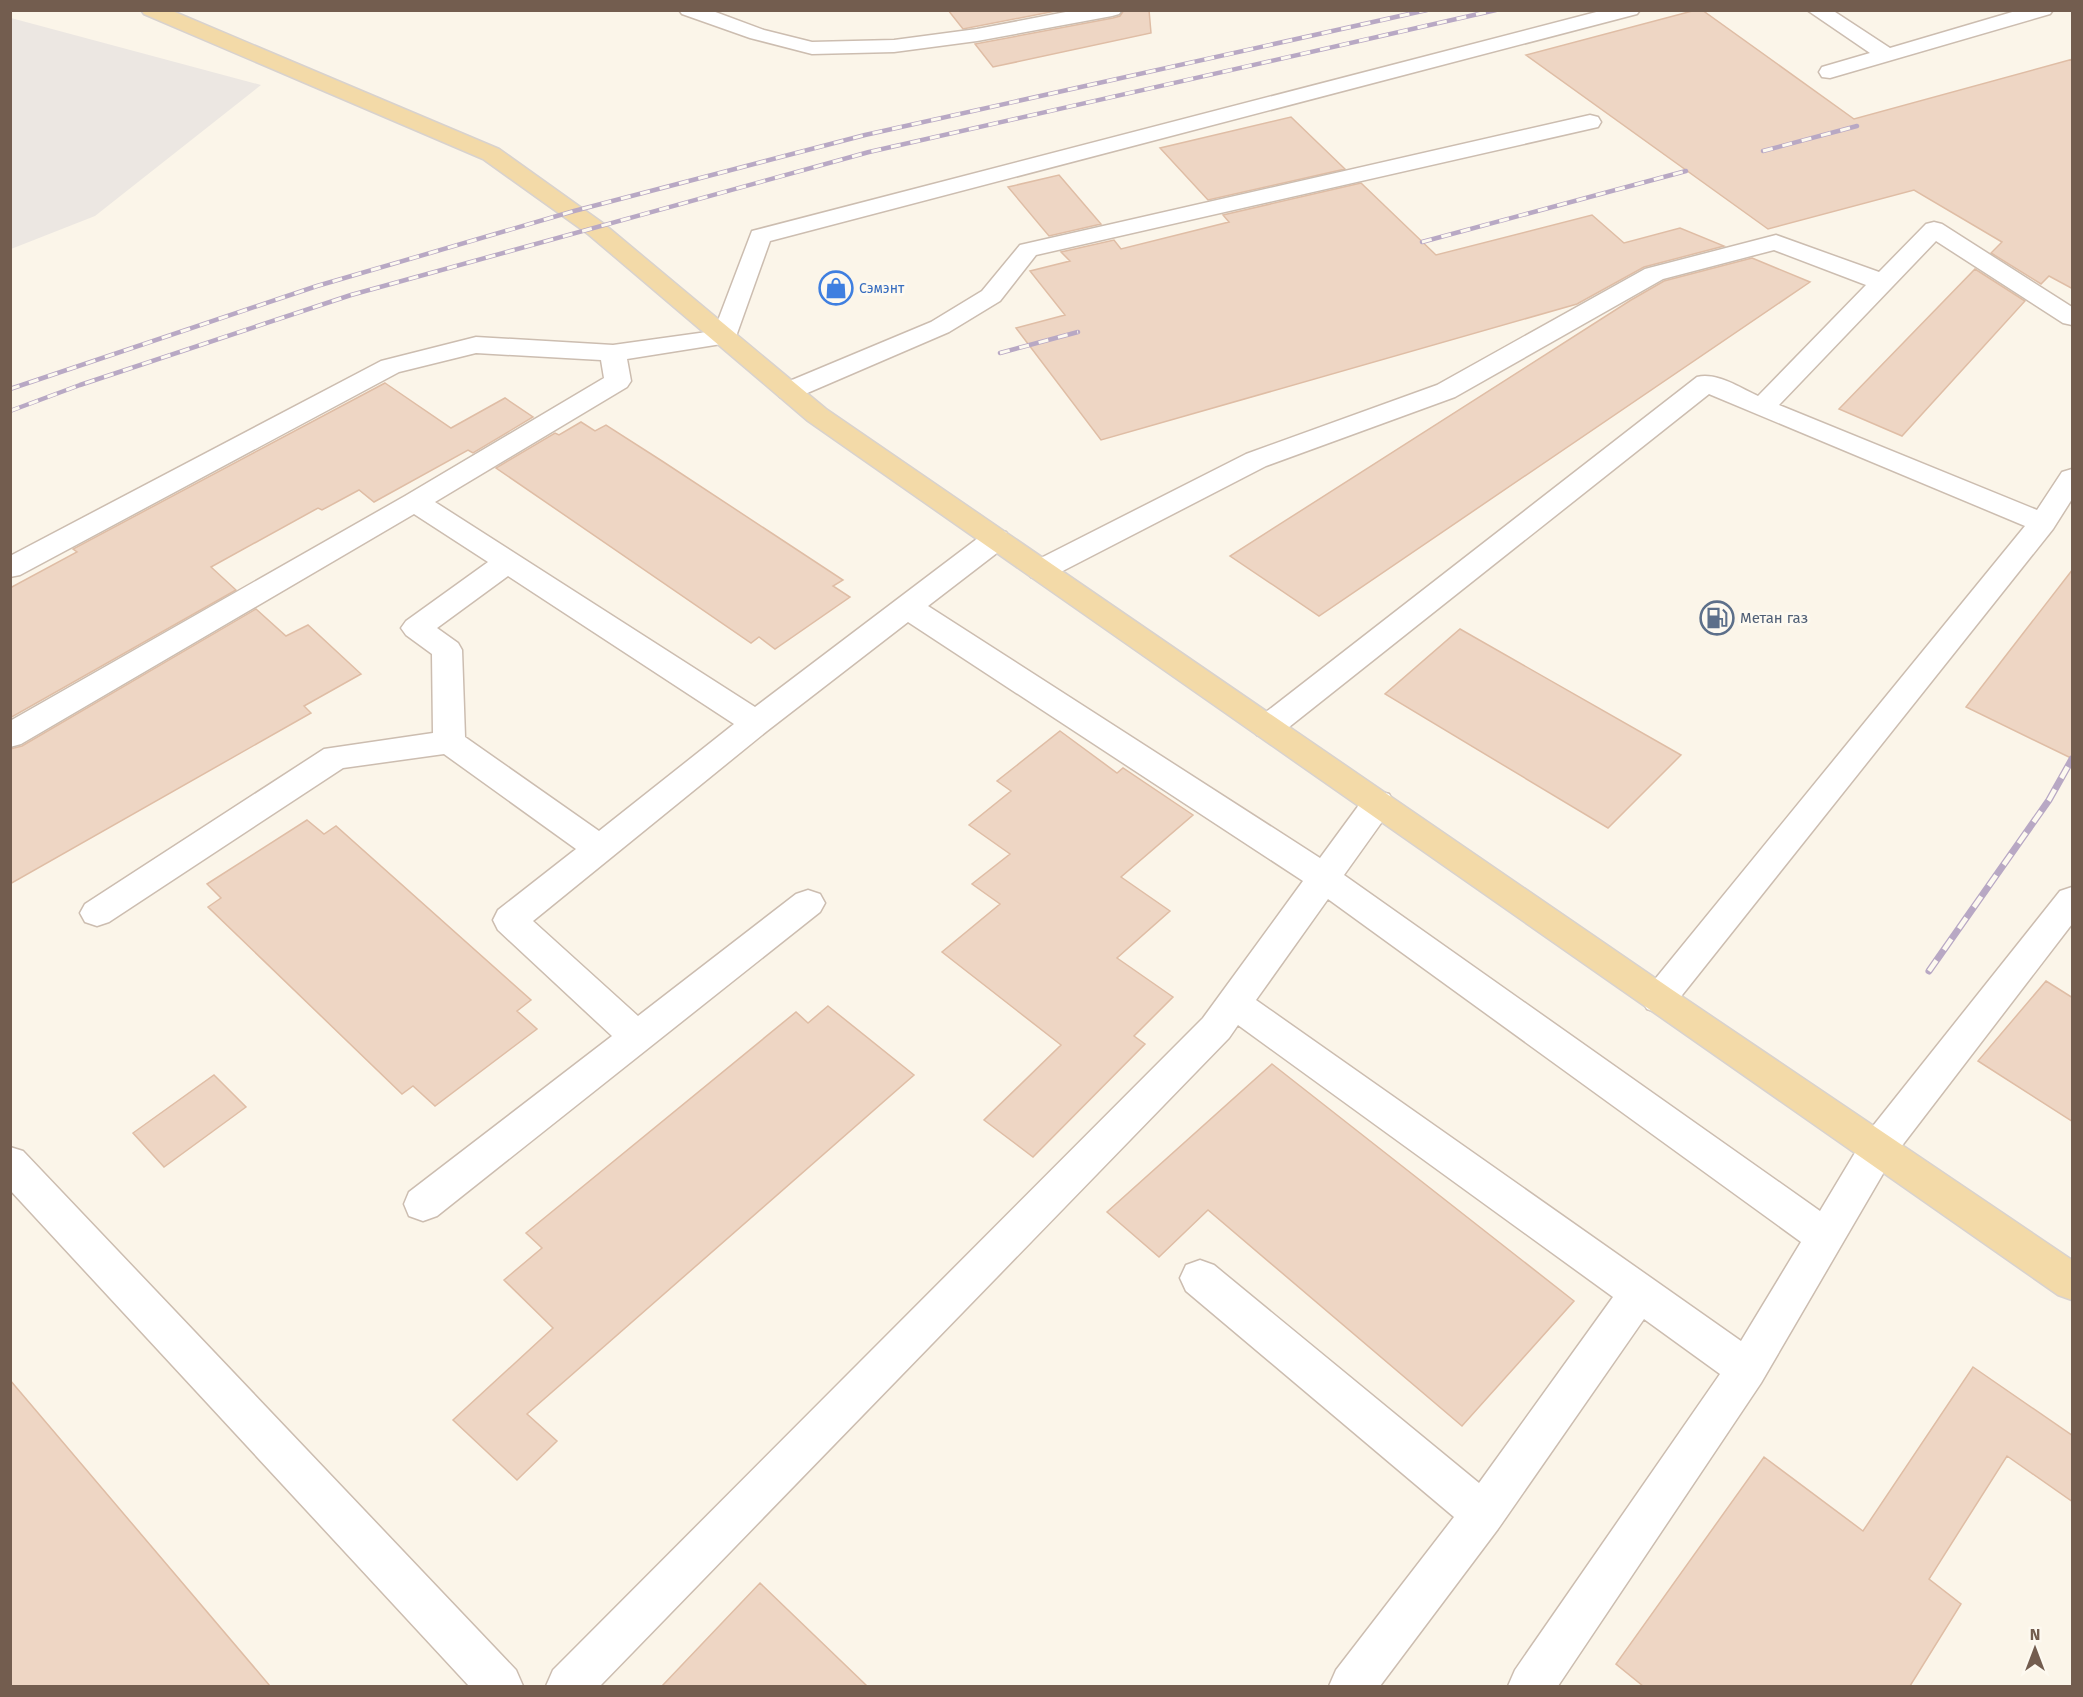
<svg xmlns="http://www.w3.org/2000/svg" width="2083" height="1697" font-family="'Fira Sans',sans-serif">
<rect width="100%" height="100%" fill="#fbf5e9"/>
<!-- industrial -->
<path fill="#ece7e2" d="M11,18L261,85L95,216L11,249Z"/>
<!-- building -->
<path fill="#eed6c4" stroke="#dfbda5" stroke-width="1.5" d="M948,10H1061L963,29Z
M1124,10H1149L1151,33L993,67L975,44L1113,18L1120,16Z
M1696,10H1702L1854,119L2073,59V289L2049,276L2041,284L1991,253L2002,242L1914,190L1768,229L1526,55Z
M1291,117L1345,169L1208,200L1160,148Z
M1059,175L1101,224L1049,236L1008,187Z
M1361,183L1436,255L1592,215L1624,243L1680,228L1724,246L1644,267L1577,304L1101,440L1016,328L1065,315L1030,271L1070,261L1061,252L1114,240L1121,249L1229,222L1223,215Z
M1752,258L1810,282L1319,616L1230,556L1631,300L1664,281Z
M1975,269L2025,301L1902,436L1839,409Z
M385,383L451,428L505,398L533,417L473,453L468,450L374,502L359,490L322,510L318,508L211,567L236,590L10,718V588L77,552L73,549Z
M581,422L595,431L606,425L662,461L843,580L833,586L850,597L775,649L759,637L751,643L496,468L555,433L559,435Z
M2073,569V759L1966,707Z
M256,609L286,636L308,625L361,674L304,706L311,713L10,884V749L22,746Z
M1460,629L1681,755L1608,828L1385,694Z
M1060,731L1117,773L1123,768L1193,815L1121,877L1170,911L1117,958L1173,997L1134,1036L1145,1044L1033,1157L984,1120L1061,1045L942,952L1000,904L972,884L1010,854L969,825L1011,791L997,781Z
M307,820L324,834L336,826L531,1000L517,1011L537,1029L435,1106L413,1086L402,1094L208,907L221,898L207,884Z
M2046,981L2073,998V1122L1978,1061Z
M828,1006L914,1075L527,1414L557,1441L517,1480L453,1420L553,1328L504,1280L542,1248L526,1233L796,1012L808,1023Z
M1272,1064L1574,1301L1462,1426L1208,1210L1159,1257L1107,1212Z
M214,1075L246,1107L164,1167L133,1133Z
M1973,1367L2073,1436V1502L2007,1456L1929,1579L1961,1604L1910,1686H1643L1616,1664L1764,1457L1863,1531Z
M10,1380L270,1686H10Z
M760,1583L867,1686H662Z"/>
<g fill="none" stroke-linecap="round" stroke-linejoin="round">
<defs>
<path id="minor" d="M679,10H710L764,30L812,42L894,40L977,29L1076,10H1122L1119,14L1112,16L977,41L894,52L812,54L750,38L682,14Z
M1604,10H1640L1637,14L770,241L734,342L627,359L631,381L627,387L435,502L755,707L986,532L996,530L1006,532L1010,539L1006,546L928,606L1320,858L1367,794L1378,791L1389,794L1394,803L1389,812L1344,875L1820,1211L1865,1136L2060,891L2072,887V924L1891,1160L1761,1383L1558,1686H1508L1515,1670L1720,1374L1644,1319L1498,1529L1380,1686H1329L1336,1670L1454,1517L1186,1291L1180,1278L1186,1265L1200,1260L1214,1265L1479,1483L1613,1297L1238,1025L1229,1038L600,1686H546L553,1670L1203,1018L1303,881L908,622L767,731L533,921L638,1016L796,894L808,890L820,894L825,903L820,912L437,1216L423,1221L409,1216L404,1204L409,1192L612,1036L498,930L493,920L498,910L576,849L444,754L343,768L109,922L97,926L85,922L80,913L85,904L324,749L433,733L432,654L406,635L401,628L406,621L488,562L414,514L21,744L10,747V721L405,496L604,378L601,360L476,353L399,372L20,575L10,577V556L381,361L476,337L613,345L714,331L752,231ZM508,576L734,724L599,831L465,737L462,650L458,643L437,628ZM1328,899L1801,1242L1741,1341L1256,1000Z
M1807,10H1832L1890,48L2019,10H2053L2050,14L1830,78L1822,77L1819,72L1822,67L1870,53Z
M1590,115L1598,117L1601,122L1598,127L1036,255L1000,301L949,332L798,397L789,399L780,397L776,391L780,385L931,322L982,291L1020,245Z
M1934,222L1942,224L2072,307V325L2063,323L1936,241L1779,405L2037,510L2062,472L2072,469V499L2053,529L1671,1009L1659,1013L1647,1009L1641,999L1647,989L2025,526L1709,394L1279,735L1268,738L1257,735L1252,727L1257,719L1697,377C1717,372 1740,388 1758,396L1866,285L1774,250L1663,279L1455,397L1266,466L1051,577L1041,580L1031,577L1027,570L1031,563L1246,454L1437,385L1645,269L1776,235L1879,272L1926,224Z
M10,1147L23,1151L516,1670L523,1686H469L10,1190Z"/>
<path id="major" d="M141,10H170L499,149L604,224L826,409L1671,989L2072,1260V1300L2058,1295L808,421L588,234L483,159L144,14Z"/>
</defs>
<!-- minor casing -->
<use href="#minor" stroke="#ccbdb0" stroke-width="3"/>
<!-- major casing -->
<use href="#major" stroke="#d8d2ce" stroke-width="3"/>
<!-- minor -->
<use href="#minor" fill="#fff" fill-rule="evenodd"/>
<!-- major -->
<use href="#major" fill="#f3daa8" fill-rule="evenodd"/>
<defs>
<path id="rail-far1" d="M1763,151L1857,126
M1422,242L1686,171
M1000,353L1078,332
M10,389L317,286L574,211L865,135L1427,10
M10,411L80,385L351,295L869,152L1496,10"/>
<path id="rail" d="M1929,971L2049,800L2072,759"/>
</defs>
<!-- rail-far1 casing -->
<use href="#rail-far1" stroke="#b8a8c4" stroke-width="4.5"/>
<!-- rail casing -->
<use href="#rail" stroke="#b8a8c4" stroke-width="7"/>
<!-- rail-far1 -->
<use href="#rail-far1" stroke="#fdf9f0" stroke-width="3" stroke-dasharray="10" stroke-linecap="butt"/>
<!-- rail -->
<use href="#rail" stroke="#fdf9f0" stroke-width="4.5" stroke-dasharray="13" stroke-linecap="butt"/>
</g>
<!-- icons -->
<defs>
<symbol id="shop-ring" viewBox="-11 -11 22 22"><circle r="9.5" fill="#fdf9f0" stroke="#3f7fe0" stroke-width="1.5"/><path d="M-5-2.5h2.3a2.7 3.5 0 0 1 5.4 0H5L5.5 6h-11ZM-1.5-2.5h3a1.5 2.3 0 0 0-3 0Z" fill="#3f7fe0"/></symbol>
<symbol id="fuel-ring" viewBox="-11 -11 22 22"><circle r="9.5" fill="#fdf9f0" stroke="#5c6f8a" stroke-width="1.5"/><path d="M-5.5-6h7V0h2V4h1.3V-2.5L3-4.5l.8-.8L6-3V5H2.5V1h-1V6h-7ZM-4.2-4.7v3.2H.2V-4.7Z" fill="#5c6f8a"/></symbol>
</defs>
<g fill-rule="evenodd">
<use href="#shop-ring" x="817" y="269" width="38" height="38"/>
<use href="#fuel-ring" x="1698" y="599" width="38" height="38"/>
</g>
<g text-anchor="middle" dominant-baseline="central" stroke-width="6" stroke-linejoin="round" paint-order="stroke">
<!-- far-shop labels -->
<g font-size="14" fill="#366cbe" stroke="#fdf9f0" text-anchor="start">
<text x="859" y="288">Сэмэнт</text>
</g>
<!-- service labels -->
<g font-size="15" fill="#4e5e75" stroke="#fdf9f0" text-anchor="start">
<text x="1740" y="618">Метан газ</text>
</g>
</g>
<!-- border -->
<rect width="2083" height="1697" fill="none" stroke="#735d4f" stroke-width="24"/>
<!-- north arrow -->
<g transform="translate(2035 1649)" stroke="#fdf9f0" stroke-width="4.5" paint-order="stroke">
<path d="M0-4.5L10 22L0 15L-10 22Z" fill="#735d4f"/>
<text y="-9" font-size="16" font-weight="bold" text-anchor="middle" fill="#735d4f">N</text>
</g>
</svg>
